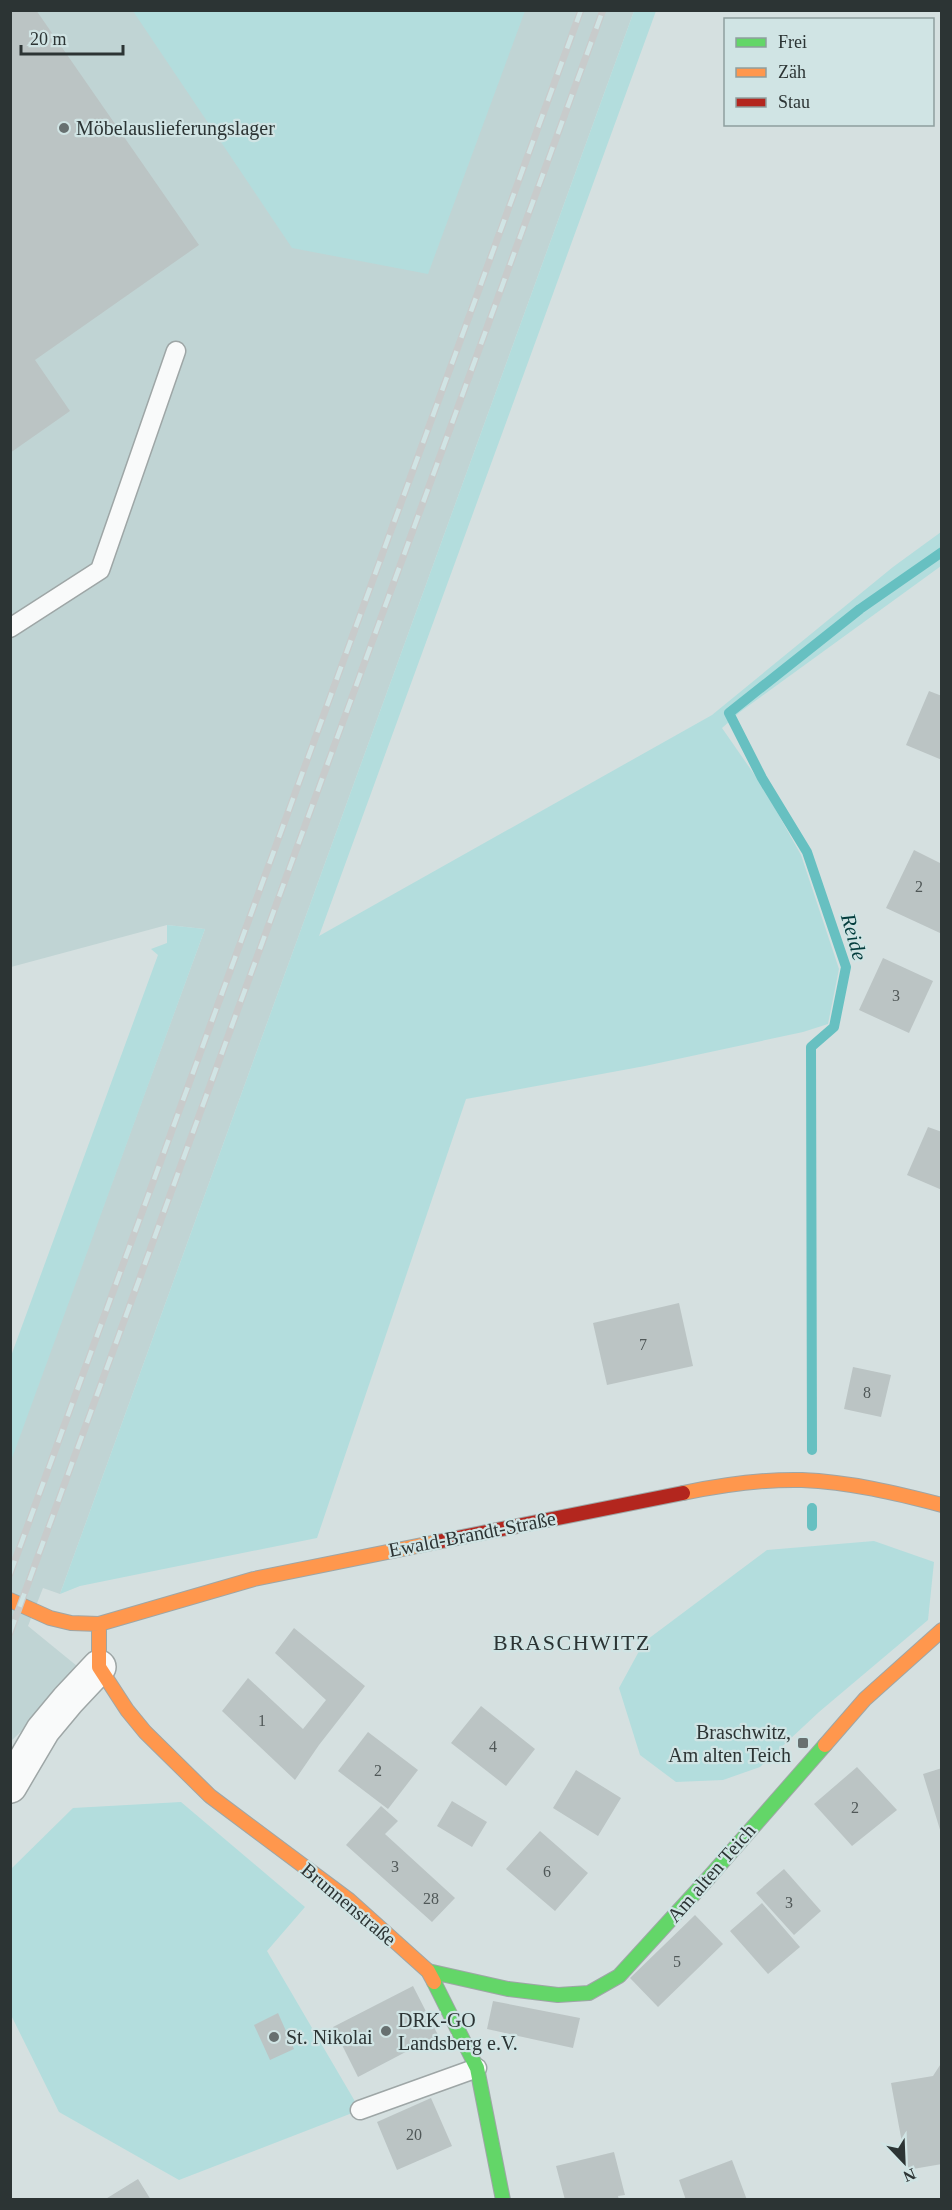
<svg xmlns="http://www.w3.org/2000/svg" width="952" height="2210" font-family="Georgia,serif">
<rect width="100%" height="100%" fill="#d5e0e0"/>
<!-- built -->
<path fill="#c0d4d4" d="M11,11H634L60,1594L43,1588L28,1626L77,1666L30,1723L11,1741L10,1461L205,929L167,925L11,967Z"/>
<!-- green -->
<path fill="#b3dddd" d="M133,11H525L428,274L292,248Z
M634,11H656L319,936L712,715L893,567L941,532V566L740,712L722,728L763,787L801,855L839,969L828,1024L803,1032L645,1066L466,1099L317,1538L80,1586L60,1594Z
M167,925L205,929L11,1461V1356L158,955L151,949L167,943Z
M874,1541L934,1562L928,1620L819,1712L760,1767L723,1780L676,1782L640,1755L619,1688L644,1642L767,1550Z
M181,1802L305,1907L267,1951L360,2110L179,2180L59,2112L11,2015V1869L73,1808Z"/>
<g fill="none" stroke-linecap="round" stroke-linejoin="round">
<!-- stream -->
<path stroke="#67c0c1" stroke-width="10" d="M812,1450L811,1047L834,1027L846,967L807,852L762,778L729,713L860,609L942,552
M812,1508V1526"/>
</g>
<!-- building -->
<path fill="#bbc4c4" d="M10,10H36L199,245L35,360L70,411L10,453Z
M929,691L942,696V760L906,745Z
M914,850L942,864V929L940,933L886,908Z
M883,958L933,981L909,1033L859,1010Z
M928,1127L942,1132V1190L907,1175Z
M679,1303L693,1366L607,1385L593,1323Z
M853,1367L891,1375L881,1417L844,1409Z
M294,1628L365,1686L319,1745L295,1780L222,1711L248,1678L303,1729L326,1700L275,1653Z
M481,1706L535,1749L506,1786L451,1743Z
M368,1732L418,1770L388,1809L338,1771Z
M857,1767L897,1810L852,1846L814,1804Z
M942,1768V1833H941L923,1774Z
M576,1770L621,1798L598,1836L553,1808Z
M452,1801L487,1822L472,1847L437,1826Z
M381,1806L398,1821L385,1834L455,1898L432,1922L346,1845Z
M540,1831L588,1873L555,1911L506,1869Z
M784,1869L821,1911L794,1935L756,1893Z
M762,1903L800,1947L768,1974L730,1931Z
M695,1915L723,1944L658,2007L630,1978Z
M413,1986L438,2035L358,2077L333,2027Z
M493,2001L580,2018L573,2048L487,2029Z
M278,2013L294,2049L270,2060L254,2025Z
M942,2062V2164L907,2170L891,2083L933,2076Z
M431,2098L452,2146L397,2170L377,2122Z
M614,2152L625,2195L618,2196L619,2200H565L556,2166Z
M732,2160L747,2200H686L679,2180Z
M138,2179L151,2200H104Z"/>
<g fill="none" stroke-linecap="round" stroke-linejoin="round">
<defs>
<path id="lane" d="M10,628L100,570L176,351
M360,2110L477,2068"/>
<path id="street" d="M10,1786L43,1730L68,1700L99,1667"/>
<path id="fast" d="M428,1971L508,1989L558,1995L589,1993L619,1976L704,1883L825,1745
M434,1982L477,2068L503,2200"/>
<path id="slow" d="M683,1493C722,1485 761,1479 802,1480C850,1482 896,1493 942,1505
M10,1600L50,1618L71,1623L99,1624L254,1579L437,1542
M99,1624V1667L127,1710L145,1732L210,1796L349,1900L428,1971L434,1982
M825,1745L865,1699L942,1630"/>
<path id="jam" d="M437,1542L683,1493"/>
</defs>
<!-- lane casing -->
<use href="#lane" stroke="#9ea6a6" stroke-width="21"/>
<!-- street casing -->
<use href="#street" stroke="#9ea6a6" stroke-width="36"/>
<!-- fast casing -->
<use href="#fast" stroke="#9ea6a6" stroke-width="16"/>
<!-- slow casing -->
<use href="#slow" stroke="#9ea6a6" stroke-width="16"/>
<!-- jam casing -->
<use href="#jam" stroke="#9ea6a6" stroke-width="16"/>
<!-- lane -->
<use href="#lane" stroke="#f9fafa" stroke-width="18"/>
<!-- street -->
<use href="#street" stroke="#f9fafa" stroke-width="33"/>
<!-- fast -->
<use href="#fast" stroke="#63d668" stroke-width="14"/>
<!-- slow -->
<use href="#slow" stroke="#ff974d" stroke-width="14"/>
<!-- jam -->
<use href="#jam" stroke="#b3261e" stroke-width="14"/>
<defs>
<path id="rail" d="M10,1574L581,10
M10,1633L603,10"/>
</defs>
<!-- rail casing -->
<use href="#rail" stroke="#c8cbcb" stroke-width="7"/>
<!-- rail -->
<use href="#rail" stroke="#d0e4e4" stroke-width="4.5" stroke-dasharray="14" stroke-linecap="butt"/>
</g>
<!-- markers -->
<g fill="#677070" stroke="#d0e4e4" stroke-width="2">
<circle cx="64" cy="128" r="6"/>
<rect x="797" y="1737" width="12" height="12" rx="3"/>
<circle cx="386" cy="2031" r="6"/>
<circle cx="274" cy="2037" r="6"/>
</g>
<g text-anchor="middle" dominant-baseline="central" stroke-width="4.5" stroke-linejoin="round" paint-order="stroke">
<!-- number labels -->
<g font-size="16" fill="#505858">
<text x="919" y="886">2</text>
<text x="896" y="995">3</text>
<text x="643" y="1344">7</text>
<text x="867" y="1392">8</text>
<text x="262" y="1720">1</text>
<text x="493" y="1746">4</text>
<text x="378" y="1770">2</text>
<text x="855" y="1807">2</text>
<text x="395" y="1866">3</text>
<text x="547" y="1871">6</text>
<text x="431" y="1898">28</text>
<text x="789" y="1902">3</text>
<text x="677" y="1961">5</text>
<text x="414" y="2134">20</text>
</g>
<!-- poi labels -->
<g font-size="20" fill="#2c3434" stroke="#d0e4e4" text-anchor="start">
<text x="76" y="128">Möbelauslieferungslager</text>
<text x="791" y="1732" text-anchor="end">Braschwitz,<tspan x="791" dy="23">Am alten Teich</tspan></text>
<text x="398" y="2020">DRK-GO<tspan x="398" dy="23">Landsberg e.V.</tspan></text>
<text x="286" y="2037">St. Nikolai</text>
</g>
<!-- street labels -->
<g font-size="20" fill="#2c3434" stroke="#d0e4e4">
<text transform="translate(472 1534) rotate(-11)">Ewald-Brandt-Straße</text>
<text transform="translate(711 1873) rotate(-49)">Am alten Teich</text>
<text transform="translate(349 1904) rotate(40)">Brunnenstraße</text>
</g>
<!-- water labels -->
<g font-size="21" font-style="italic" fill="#033d3d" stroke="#d0e4e4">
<text transform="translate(854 937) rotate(74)">Reide</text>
</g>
<!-- quarter labels -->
<g font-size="22" letter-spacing="1.5" fill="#2c3434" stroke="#d0e4e4">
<text x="572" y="1642">BRASCHWITZ</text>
</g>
</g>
<!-- border -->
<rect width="952" height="2210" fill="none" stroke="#2c3434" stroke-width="24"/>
<!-- legend -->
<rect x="724" y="18" width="210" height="108" fill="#d0e4e4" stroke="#8e9e9e" stroke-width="1.5"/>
<rect x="736" y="38" width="30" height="9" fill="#63d668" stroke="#8e9e9e" stroke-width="1.5"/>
<text x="778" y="48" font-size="18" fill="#2c3434">Frei</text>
<rect x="736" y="68" width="30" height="9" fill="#ff974d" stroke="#8e9e9e" stroke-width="1.5"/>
<text x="778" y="78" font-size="18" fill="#2c3434">Zäh</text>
<rect x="736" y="98" width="30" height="9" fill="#b3261e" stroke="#8e9e9e" stroke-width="1.5"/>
<text x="778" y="108" font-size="18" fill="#2c3434">Stau</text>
<!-- north arrow -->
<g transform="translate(904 2162) rotate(157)" stroke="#d0e4e4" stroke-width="4.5" paint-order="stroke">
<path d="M0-4.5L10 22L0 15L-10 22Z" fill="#2c3434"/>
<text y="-9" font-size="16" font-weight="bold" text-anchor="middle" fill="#2c3434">N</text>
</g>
<!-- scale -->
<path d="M21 45v9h102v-9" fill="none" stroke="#2c3434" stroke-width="3"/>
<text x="30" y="45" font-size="18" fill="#2c3434" stroke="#d0e4e4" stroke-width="4.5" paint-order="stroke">20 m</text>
</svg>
